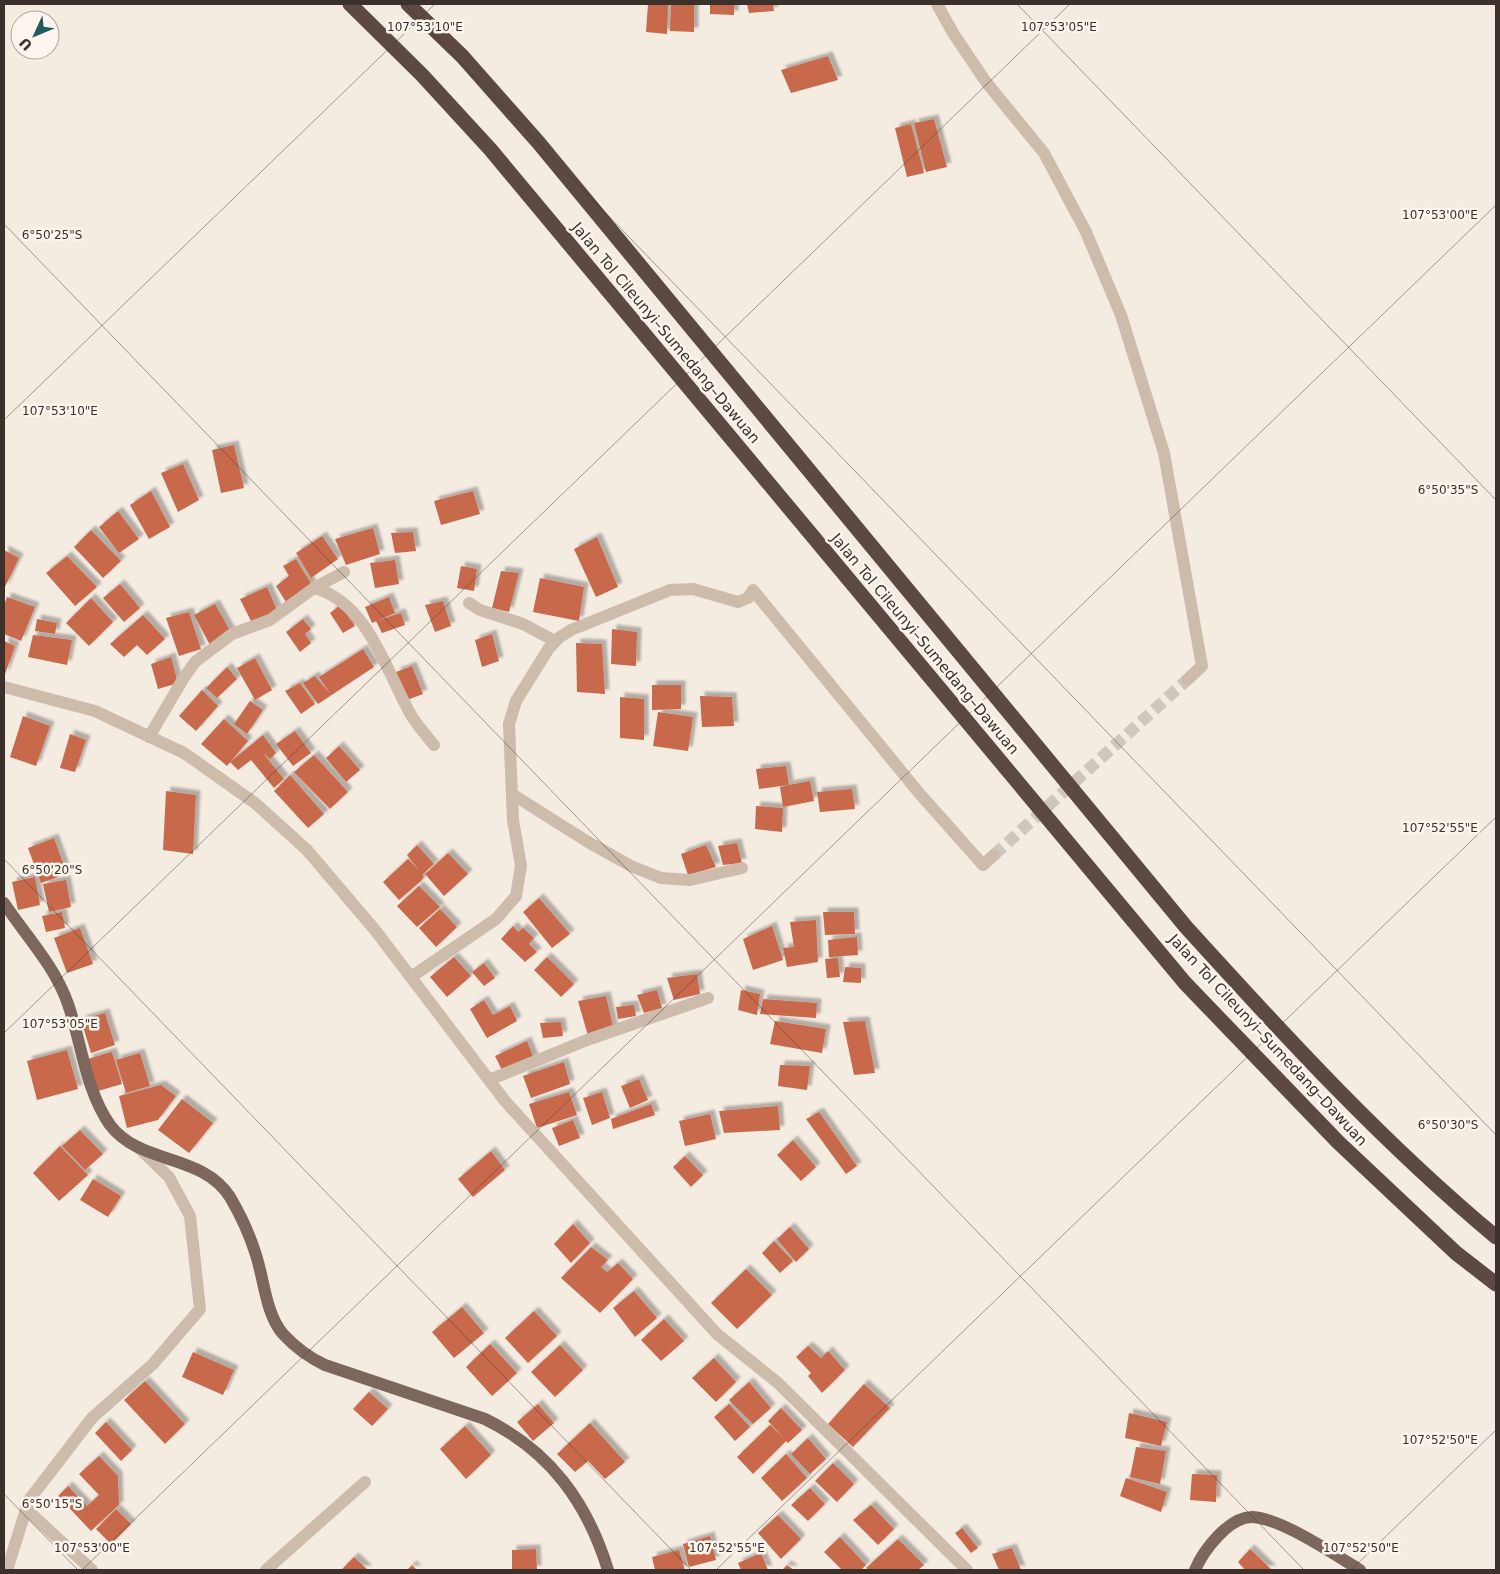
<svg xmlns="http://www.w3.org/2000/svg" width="1500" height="1574" font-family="'DejaVu Sans',sans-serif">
<defs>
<filter id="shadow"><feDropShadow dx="4.5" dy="-4.5" stdDeviation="1" flood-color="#0004"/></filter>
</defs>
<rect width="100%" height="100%" fill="#f4ebe1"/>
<!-- building -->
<path fill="#c8694b" filter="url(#shadow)" d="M648,4H668L667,34L646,32Z
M671,4H694V32L670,31Z
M710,4H734V15L710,14Z
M747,4H773L774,11L749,13Z
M828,56L838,80L791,93L781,70Z
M934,119L947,167L926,172L914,123Z
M911,124L924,173L907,177L895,128Z
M234,445L244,488L221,493L212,450Z
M183,464L199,500L178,512L161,473Z
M151,491L170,527L149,539L130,505Z
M473,491L480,514L441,525L434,501Z
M118,511L139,539L119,553L99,527Z
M373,528L380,554L346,565L335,539Z
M91,530L121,561L103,578L74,547Z
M413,532L416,551L395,553L391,533Z
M322,536L338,559L311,578L296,553Z
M597,537L618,587L596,597L574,549Z
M4,550L19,558L4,589Z
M67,556L97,587L75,606L46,573Z
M296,559L312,585L286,602L276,586L289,576L283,566Z
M395,560L399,584L375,588L370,563Z
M461,566L477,569L474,591L457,588Z
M501,571L519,573L509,612L492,608Z
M540,578L584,587L579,621L533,612Z
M120,584L140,608L124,622L103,598Z
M267,587L277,610L252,623L240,599Z
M7,597L35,607L21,641L4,634V605Z
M389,597L395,613L372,623L365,607Z
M91,598L113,622L89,646L66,623Z
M443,601L451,626L435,632L425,605Z
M215,604L232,634L211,647L194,615Z
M340,605L355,626L343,633L330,613Z
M189,612L201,649L179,656L166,618Z
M401,613L405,625L382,633L376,621Z
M143,615L165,639L147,655L137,645L124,657L110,644Z
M37,619L57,623L55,634L35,631Z
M303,619L311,629L305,634L311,643L300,652L286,632Z
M612,629L637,632L636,666L611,664Z
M492,634L499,661L482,667L475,640Z
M33,635L72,640L67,665L28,657Z
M4,641L15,646L4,677Z
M576,643L602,644L605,694L577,692Z
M363,649L374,667L318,704L303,683L315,676L330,694L319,677Z
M171,657L178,683L158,689L151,664Z
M255,658L272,690L255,700L237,668Z
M412,666L423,694L407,700L396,672Z
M227,667L237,679L217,698L206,688Z
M300,683L315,704L301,714L285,691Z
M652,685H681V709L652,710Z
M202,690L218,706L196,731L179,716Z
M700,696L732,697L734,726L702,727Z
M620,697L644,699V740L620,738Z
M250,701L263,710L247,734L234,724Z
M658,712L693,717L688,751L653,746Z
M23,716L50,726L36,766L10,757Z
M224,719L248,741L227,766L201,744Z
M295,731L311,753L293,766L276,744Z
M70,734L86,740L75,772L60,768Z
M263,735L276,753L270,759L263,753L284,779L274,788L251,760L238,770L230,762Z
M339,746L360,770L346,782L326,758Z
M314,755L348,792L330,809L294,772Z
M786,766L789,785L810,781L814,801L783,807L780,787L789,785L759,789L756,769Z
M290,775L324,814L308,828L274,791Z
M852,789L855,809L820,812L817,792Z
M166,791L196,795L193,854L163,850Z
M756,806L783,808L782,832L755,829Z
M54,838L67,874L41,883L28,848Z
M737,843L742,863L723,865L718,846Z
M417,845L434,864L422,875L424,877L421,881L399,900L383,882L408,859L419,870L407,855Z
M706,845L716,867L688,875L681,854Z
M448,853L468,874L444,896L425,874Z
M35,877L40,905L18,910L12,882Z
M66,880L71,907L49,912L43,884Z
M419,886L440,907L417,927L397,906Z
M539,898L570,934L552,948L523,912Z
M440,909L457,927L436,947L419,928Z
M62,912L65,928L46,932L42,916Z
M823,912H854L855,934L825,935Z
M816,920L818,962L787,967L783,948L794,947L790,922Z
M513,926L518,932L523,928L534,938L529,944L537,952L525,962L501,939Z
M772,926L783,960L753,970L743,939Z
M80,928L93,964L67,973L54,938Z
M857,937L858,955L829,957L828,940Z
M454,957L471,976L447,997L430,977Z
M547,957L574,984L561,997L534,970Z
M838,958L840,977L827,978L825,959Z
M484,963L495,978L484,986L472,972Z
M845,967L861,968V983L843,982Z
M697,974L700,994L674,1000L667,978Z
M657,990L662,1008L644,1013L637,995Z
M741,990L760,994L757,1015L738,1010Z
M606,996L614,1031L589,1039L578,1001Z
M763,999L817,1003L816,1018L760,1014Z
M484,1000L493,1015L510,1006L517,1021L487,1038L470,1009Z
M634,1005L636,1016L618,1019L616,1007Z
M105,1013L115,1045L91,1053L81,1020Z
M775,1021L826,1029L822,1053L770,1044Z
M865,1021L875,1073L854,1075L843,1022Z
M561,1022L563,1036L543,1038L540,1023Z
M527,1041L534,1059L503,1072L495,1056Z
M67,1050L78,1089L37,1100L27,1061Z
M112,1052L122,1084L98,1091L88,1059Z
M140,1053L150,1086L126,1093L116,1060Z
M564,1062L570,1084L531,1098L523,1076Z
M780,1065L810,1066L807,1090L778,1086Z
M639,1079L648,1100L630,1108L621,1086Z
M161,1085L176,1096L158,1120L127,1128L119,1096Z
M569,1092L577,1115L537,1128L529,1104Z
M602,1092L610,1118L592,1125L583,1098Z
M182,1099L213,1123L189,1153L158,1130Z
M651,1104L655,1115L613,1129L611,1119Z
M778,1106L780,1130L724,1133L719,1111Z
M819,1112L857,1166L846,1174L806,1119Z
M710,1114L716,1139L685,1146L679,1121Z
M573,1120L580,1138L559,1146L552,1128Z
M80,1130L103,1154L85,1170L62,1146Z
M793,1140L816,1167L801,1181L777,1155Z
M60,1146L88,1175L59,1201L33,1173Z
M491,1151L505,1170L473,1197L458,1179Z
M685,1156L703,1175L691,1187L673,1167Z
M93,1179L121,1196L108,1217L80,1200Z
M573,1224L590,1243L571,1263L554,1244Z
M790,1227L809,1249L796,1262L777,1239Z
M774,1241L793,1261L780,1273L762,1253Z
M591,1247L608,1260L601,1267L607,1272L618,1263L633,1279L600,1313L561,1278Z
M746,1269L772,1295L737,1329L711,1303Z
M634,1291L657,1318L635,1337L613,1308Z
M462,1307L484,1333L454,1358L432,1332Z
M534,1311L557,1336L528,1363L505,1338Z
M664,1319L684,1341L661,1361L641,1340Z
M490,1344L517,1373L492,1396L466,1367Z
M560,1345L583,1370L555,1397L531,1372Z
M808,1346L821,1358L828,1351L845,1370L822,1393L808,1376L811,1373L796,1357Z
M193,1352L234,1370L223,1395L182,1377Z
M714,1358L736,1382L716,1402L692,1378Z
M145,1381L185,1424L165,1444L124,1400Z
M749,1382L771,1408L753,1424L729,1400Z
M864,1384L890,1408L853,1447L828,1424Z
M369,1392L388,1409L372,1426L353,1409Z
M538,1404L554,1423L533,1441L517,1422Z
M729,1404L750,1427L735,1441L714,1417Z
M781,1408L802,1430L788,1443L786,1441L753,1474L737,1457L770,1425L785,1439L768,1421Z
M1129,1413L1167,1422L1161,1446L1125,1438Z
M106,1422L132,1450L121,1461L95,1433Z
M590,1423L625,1462L605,1479L588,1461L575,1472L557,1454Z
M465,1426L491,1455L466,1479L440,1449Z
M808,1438L826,1459L810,1474L791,1454Z
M1136,1447L1166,1451L1160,1484L1130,1477Z
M786,1454L807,1478L782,1501L761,1478Z
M99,1456L118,1476L119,1505L91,1531L58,1496L68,1486L87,1506L99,1495L79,1474Z
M833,1463L854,1484L837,1502L815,1481Z
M1192,1474L1217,1475L1216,1502L1190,1500Z
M1126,1478L1167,1492L1161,1512L1120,1496Z
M810,1488L825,1504L808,1521L791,1505Z
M871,1505L894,1529L878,1545L853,1520Z
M116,1509L131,1524L111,1544L96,1529Z
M778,1515L801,1539L781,1559L758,1533Z
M962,1528L978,1548L971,1553L955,1533Z
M710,1536L716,1560L689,1567L683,1544Z
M840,1537L866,1565L861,1570H842L824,1552Z
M898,1539L924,1565L918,1570H868L866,1568Z
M1012,1548L1021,1570H999L992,1554Z
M536,1549L537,1570H512V1550Z
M1250,1549L1272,1570H1245L1238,1562Z
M679,1550L685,1570H655L652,1557Z
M761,1553L768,1570H741L738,1563Z
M354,1557L368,1570H341Z
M412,1565L417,1570H407Z
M787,1565L794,1570H782Z"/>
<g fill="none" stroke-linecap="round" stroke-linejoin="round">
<!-- minor-tunnel -->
<path stroke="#cfc6bd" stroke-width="12" stroke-dasharray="12 6" stroke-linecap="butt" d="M994,855L1187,680"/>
<!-- minor -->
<path stroke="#cdbbac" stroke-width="12" d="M937,4L953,33L986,82L1044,153L1086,232L1121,315L1164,453L1202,666L1187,680
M314,588C368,602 386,671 411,715C417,725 426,735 434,745
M469,603L480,610L523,624L555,641
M4,687L95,711L184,753L255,803L307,850L375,930L505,1101L717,1334L778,1383L967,1570
M149,737L183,679L195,662L232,634L270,620L314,588L344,572
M512,794L588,842L631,866L661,878L690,880L742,868
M411,977L496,919L516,896L521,866L513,820L509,724L516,701L549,648L560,637L571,630L670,590L693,589L738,602L748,598L753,590L919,793L983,865L994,855
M489,1080L587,1040L708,998
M26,1509L92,1570
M7,1570L29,1500L92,1418L153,1364L200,1309L190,1216L169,1177L139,1148
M266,1570L365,1482"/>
<!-- major -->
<path stroke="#7d675c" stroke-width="12" d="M4,903C26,936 55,966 68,1004C82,1044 85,1089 110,1125C140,1165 202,1153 230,1197C240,1214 249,1233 255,1252C264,1277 265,1313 283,1334C295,1347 310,1358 325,1365L485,1419C550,1451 587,1502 608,1570
M1195,1570C1203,1551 1229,1516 1253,1517C1282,1519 1334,1554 1360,1570"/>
<!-- highway -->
<path stroke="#5c4a42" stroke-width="15" d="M350,4L422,75L490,149L1185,983L1338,1142L1456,1253L1496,1284
M408,4L462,56L538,142L1186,927C1284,1035 1384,1144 1496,1237"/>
</g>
<!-- ticks -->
<path fill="none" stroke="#3b302b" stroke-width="1" stroke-opacity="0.45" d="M404,4L1496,1135M1017,4L1496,500M4,224L1304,1570M4,420L435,4M4,859L691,1570M4,1033L1070,4M4,1494L78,1570M82,1570L1496,205M716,1570L1496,817M1351,1570L1496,1430"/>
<g text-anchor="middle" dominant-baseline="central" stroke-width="5" stroke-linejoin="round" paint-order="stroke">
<!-- street labels -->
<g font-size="15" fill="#3b302b" stroke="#fbf5ee">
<text transform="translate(666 333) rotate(50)">Jalan Tol Cileunyi–Sumedang–Dawuan</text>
<text transform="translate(925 644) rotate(50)">Jalan Tol Cileunyi–Sumedang–Dawuan</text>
<text transform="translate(1268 1040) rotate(47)">Jalan Tol Cileunyi–Sumedang–Dawuan</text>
</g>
</g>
<g font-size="12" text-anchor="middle" fill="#3b302b" stroke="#fbf5ee" stroke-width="5" stroke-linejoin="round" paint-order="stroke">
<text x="425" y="31">107°53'10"E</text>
<text x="1059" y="31">107°53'05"E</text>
<text x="1440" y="219">107°53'00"E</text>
<text x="52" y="239">6°50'25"S</text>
<text x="60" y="415">107°53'10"E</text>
<text x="1448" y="494">6°50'35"S</text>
<text x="1440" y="832">107°52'55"E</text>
<text x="52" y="874">6°50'20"S</text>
<text x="60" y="1028">107°53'05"E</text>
<text x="1448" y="1129">6°50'30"S</text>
<text x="1440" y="1444">107°52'50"E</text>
<text x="52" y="1508">6°50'15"S</text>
<text x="92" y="1552">107°53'00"E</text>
<text x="727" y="1552">107°52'55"E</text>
<text x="1361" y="1552">107°52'50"E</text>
</g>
<!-- border -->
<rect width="1500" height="1574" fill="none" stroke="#3b302b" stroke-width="10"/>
<!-- north arrow -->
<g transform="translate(35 35) rotate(226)"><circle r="24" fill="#fbf5ee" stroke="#aea6a0"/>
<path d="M0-4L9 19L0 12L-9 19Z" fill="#1f5a5e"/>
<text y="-8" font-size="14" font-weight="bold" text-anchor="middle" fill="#3b302b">U</text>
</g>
</svg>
